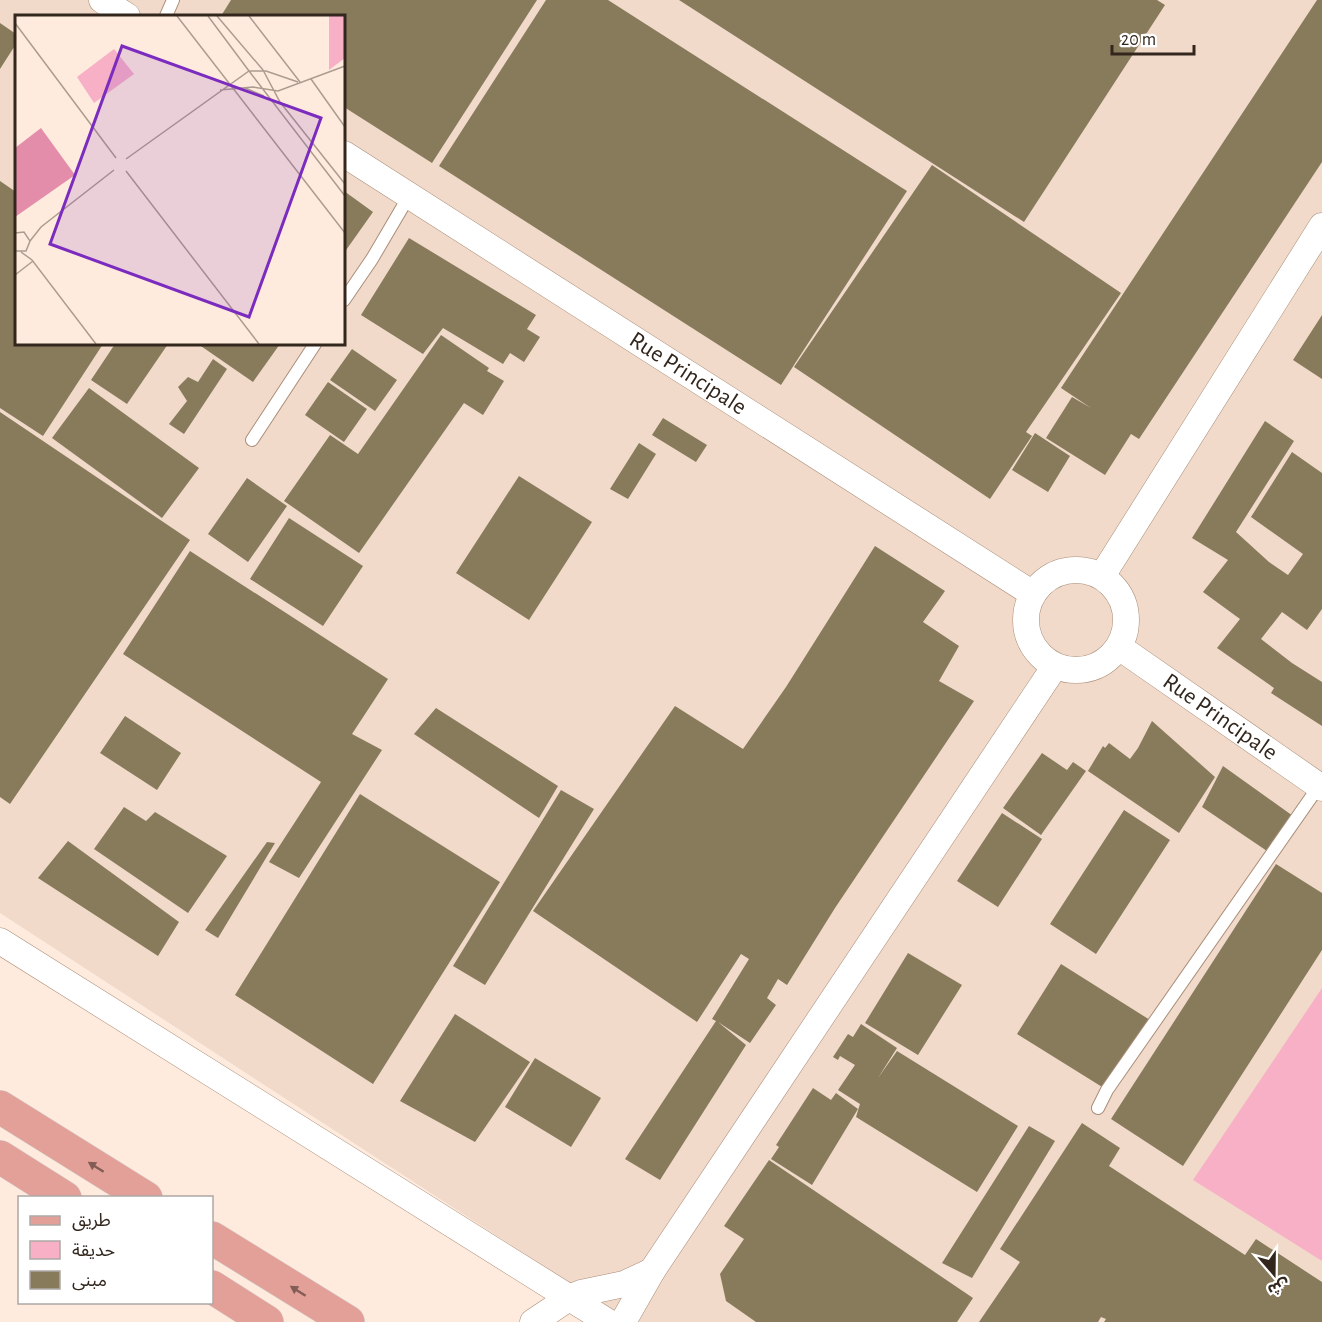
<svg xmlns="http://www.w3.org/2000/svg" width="1322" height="1322" font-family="'Alegreya Sans','Noto Sans Arabic',sans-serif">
<rect width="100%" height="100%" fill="#feebdd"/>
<!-- built -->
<path fill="#f1daca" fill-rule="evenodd" d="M0,0H1322V1322H629L0,913ZM16,16H344V344H16Z"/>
<!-- green -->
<path fill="#f7b0c6" d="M1322,988V1261L1193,1180Z"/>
<!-- building -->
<path fill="#887b5c" d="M231,0H537L432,163L344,107V16H221Z
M546,0H608L907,191L781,385L439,166Z
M679,0H1157L1165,5L1024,222Z
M1317,0H1322V162L1139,439L1131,434L1105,475L1046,438L1072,397L1091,408L1061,388Z
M0,23L16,34V44L0,69Z
M932,165L1121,293L1026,432L1032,436L990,499L794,367Z
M0,181L16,192V344H103L43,436L0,408Z
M344,191L373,212L344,253Z
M409,238L536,315L527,329L540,337L524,362L510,353L503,364L443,328L423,354L361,315Z
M1322,315V379L1293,360Z
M441,335L489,368L487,371L504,381L483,415L464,403L359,553L284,501L330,435L358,454Z
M115,344H168L127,404L91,380Z
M198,344H280L253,382Z
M352,349L397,380L375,411L330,380Z
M213,359L227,369L184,434L169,424L187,401L178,387L188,377L198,382Z
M328,382L367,409L344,442L305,415Z
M89,388L199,468L162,518L52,438Z
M0,412L190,540L10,804L0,797Z
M663,418L707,445L696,462L652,435Z
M1265,421L1294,441L1236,532L1269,562L1288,575L1303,554L1251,517L1292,452L1322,473V609L1307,630L1282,612L1261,639L1292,663L1322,682V726L1271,693L1274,688L1217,648L1240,619L1203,592L1228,560L1192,538Z
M1035,433L1070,456L1048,492L1012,470Z
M639,443L656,454L628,499L610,489Z
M519,476L592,522L529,620L456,573Z
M247,478L287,506L248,562L208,534Z
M289,518L363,566L323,626L250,579Z
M875,546L945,591L923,622L959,646L939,681L974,701L835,908L787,985L778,979L767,998L776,1005L750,1043L718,1022L746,1045L660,1180L625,1159L716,1021L712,1019L749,959L741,954L697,1022L533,911L675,706L743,749L786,687Z
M190,551L388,679L352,734L382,750L299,878L269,862L321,782L123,654Z
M436,708L558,786L539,818L414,734Z
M125,716L181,753L157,790L100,753Z
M1152,721L1215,777L1179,833L1088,771L1103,746L1105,748L1109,743L1130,759L1138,748Z
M1042,753L1067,770L1073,762L1086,771L1041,835L1003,808Z
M1223,766L1293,816L1267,851L1202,807Z
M561,790L594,809L485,985L453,966Z
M360,794L500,882L373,1084L235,995Z
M124,807L146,821L155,812L227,856L188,913L94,849Z
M1124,810L1170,840L1096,954L1050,924Z
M1002,813L1042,839L998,907L957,881Z
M68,841L179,922L158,956L38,878Z
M267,842L275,843L218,938L205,930Z
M1276,864L1322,893V950L1183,1166L1111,1119Z
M908,953L962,985L918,1055L865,1023Z
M1061,964L1150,1020L1107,1090L1017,1034Z
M455,1014L530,1062L475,1142L400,1101Z
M861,1024L897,1048L878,1078L897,1051L1018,1126L977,1192L856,1117L860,1104L838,1090L855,1065L840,1056L838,1060L833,1057L848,1034L853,1037Z
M535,1058L601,1098L571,1147L505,1107Z
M813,1088L831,1100L836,1093L858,1109L812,1185L771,1159L779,1147L776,1145Z
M1082,1123L1120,1148L1109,1166L1245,1255L1256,1239L1322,1282V1322H1104L1106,1319L1101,1317L1098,1322H979L1020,1262L1000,1249Z
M1029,1126L1055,1141L972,1278L942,1263Z
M769,1160L973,1298L957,1322H756L726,1301L720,1274L744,1239L724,1226Z"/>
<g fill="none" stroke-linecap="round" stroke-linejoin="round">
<defs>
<path id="service" d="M166,16L173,0
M344,300L372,259L409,196
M252,440L315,344
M1098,1108L1107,1090L1319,786"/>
<g id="minor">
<path d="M102,0L127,16"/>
<path id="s1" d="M344,154L1033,594"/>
<circle cx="1076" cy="620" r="50"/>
<path d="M1102,576L1322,226"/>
<path id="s2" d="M1119,647L1322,788"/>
<path d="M0,941L608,1322"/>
<path d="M533,1322L569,1298L581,1293L624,1284L652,1271"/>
<path d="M623,1322L652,1271L1055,666"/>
</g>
<path id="primary" d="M0,1107L146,1198
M0,1157L65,1198
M212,1238L348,1322
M212,1287L267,1322"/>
</defs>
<!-- service casing -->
<use href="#service" stroke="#aa8d78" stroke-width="14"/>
<!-- minor casing -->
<use href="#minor" stroke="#aa8d78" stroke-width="27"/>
<!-- primary casing -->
<use href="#primary" stroke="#d6d4d2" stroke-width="34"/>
<!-- service -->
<use href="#service" stroke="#fff" stroke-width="12"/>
<!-- minor -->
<use href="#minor" stroke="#fff" stroke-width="26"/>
<!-- primary -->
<use href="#primary" stroke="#e3a099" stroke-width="33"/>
</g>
<!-- one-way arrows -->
<defs><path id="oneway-solid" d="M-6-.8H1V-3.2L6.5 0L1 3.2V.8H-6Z" transform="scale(1.5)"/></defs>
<g fill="#825d55">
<use href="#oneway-solid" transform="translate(96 1167) rotate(-148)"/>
<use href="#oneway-solid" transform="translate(298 1291) rotate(-148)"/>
</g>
<g text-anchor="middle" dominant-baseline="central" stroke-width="4.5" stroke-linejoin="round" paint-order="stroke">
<!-- street labels -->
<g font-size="24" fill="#32261d" stroke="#fff">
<text stroke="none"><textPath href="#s1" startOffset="408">Rue Principale</textPath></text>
<text stroke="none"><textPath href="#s2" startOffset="123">Rue Principale</textPath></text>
</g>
</g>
<!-- overview -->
<g transform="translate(15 15)">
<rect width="330" height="330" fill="#feebdd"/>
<path d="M314,1H330V43L314,55ZM99,34L119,59L79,88L62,62Z" fill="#f7b0c6"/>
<path d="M26,113L60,160L0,202V133Z" fill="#e48daa"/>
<path fill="none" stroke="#ac9c90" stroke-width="1.5" d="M162,1L330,218M193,1L234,56M202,1L248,55M234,1L285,67M0,8L101,143M248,55L265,87L330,169M234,56L330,181M296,64L330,112M230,73L249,81M205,75L238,72L263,76L330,51M111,144L234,56H251L283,67M111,156L244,329M0,218L9,217L15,226L11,236H0M15,226L26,212L99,155M6,237L17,245L81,329M0,260L18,246"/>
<path fill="#7b2cbf" fill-opacity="0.15" stroke="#7b2cbf" stroke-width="3" d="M107,31L306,103L234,302L35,229Z"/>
<rect width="330" height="330" fill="none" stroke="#32261d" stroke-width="3"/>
</g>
<!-- legend -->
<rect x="18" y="1196" width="195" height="108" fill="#ffffff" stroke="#ada8a5" stroke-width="1.5"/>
<rect x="30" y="1216" width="30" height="9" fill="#e3a099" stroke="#ada8a5" stroke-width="1.5"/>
<text x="72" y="1226" font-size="18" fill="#32261d">طريق</text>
<rect x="30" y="1241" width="30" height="18" fill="#f7b0c6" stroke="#ada8a5" stroke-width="1.5"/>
<text x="72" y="1256" font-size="18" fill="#32261d">حديقة</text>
<rect x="30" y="1271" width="30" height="18" fill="#887b5c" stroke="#ada8a5" stroke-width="1.5"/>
<text x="72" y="1286" font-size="18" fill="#32261d">مبنى</text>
<!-- north arrow -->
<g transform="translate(1274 1274) rotate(160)" stroke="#ffffff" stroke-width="4.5" paint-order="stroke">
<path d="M0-4.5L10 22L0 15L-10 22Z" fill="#32261d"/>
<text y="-9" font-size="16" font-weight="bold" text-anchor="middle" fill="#32261d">ش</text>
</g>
<!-- scale -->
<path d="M1112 45v9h82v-9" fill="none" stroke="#32261d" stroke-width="3"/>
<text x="1121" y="45" font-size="18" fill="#32261d" stroke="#ffffff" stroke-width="4.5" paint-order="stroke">20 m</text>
</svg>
